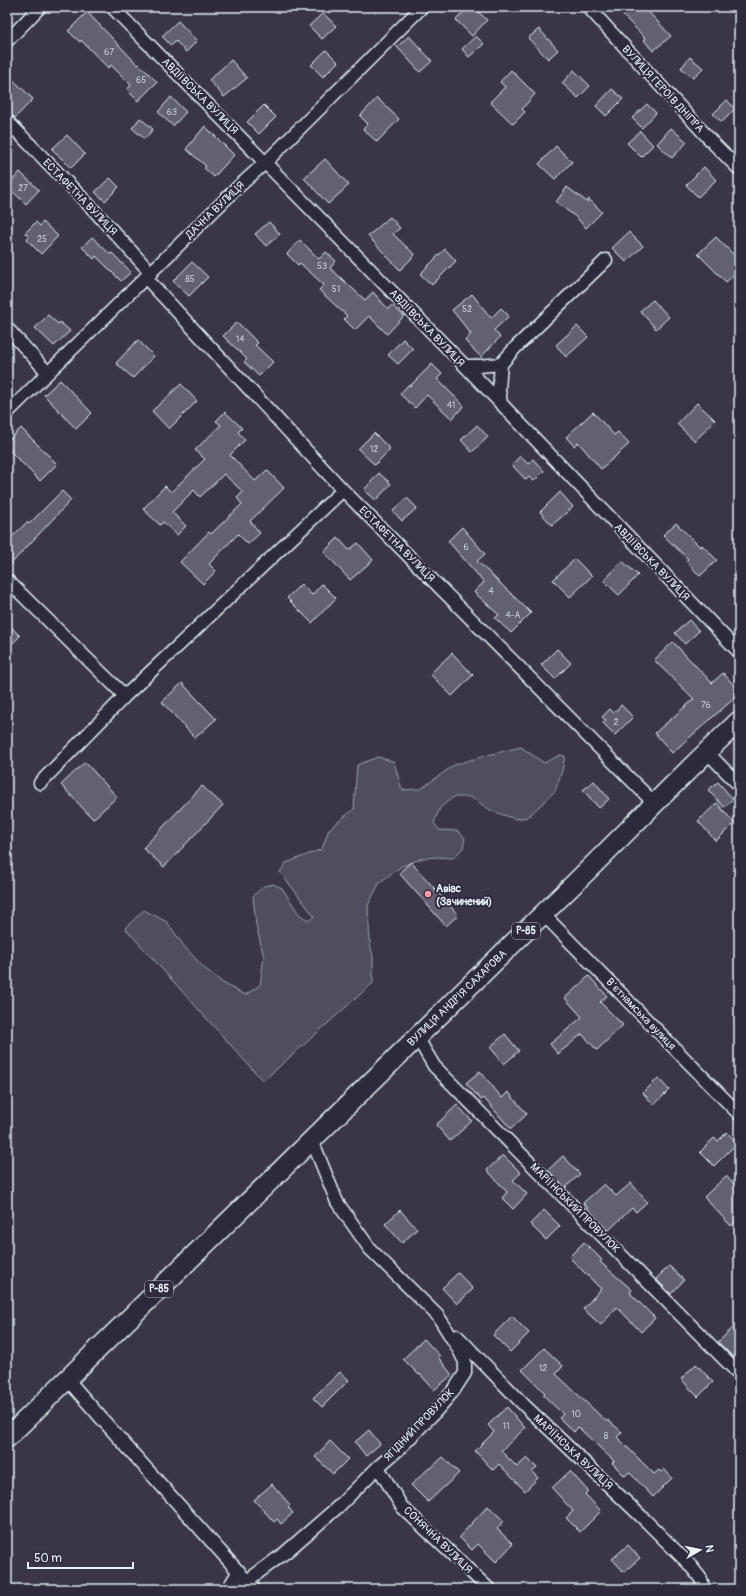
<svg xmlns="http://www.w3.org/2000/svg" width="746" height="1596" font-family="Pangolin,sans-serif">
<rect width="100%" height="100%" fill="#3a3648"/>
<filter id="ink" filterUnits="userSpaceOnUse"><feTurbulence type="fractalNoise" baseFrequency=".025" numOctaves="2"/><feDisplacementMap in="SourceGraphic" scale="8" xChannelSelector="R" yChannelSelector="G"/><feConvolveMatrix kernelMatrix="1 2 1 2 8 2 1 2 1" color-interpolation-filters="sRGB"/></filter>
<g filter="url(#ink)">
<!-- green -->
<path fill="#504e5f" stroke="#9ca0ac" d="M521,747L544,763L560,755L565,756L562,771L555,791L528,817L515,819L492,811L470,797H453L440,808L434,823L439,830L458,831L465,838L463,848L453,858L437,857L423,858L402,866L380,882L368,905L370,944L373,956V983L263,1081L125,928L144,910L167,922L184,946L202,966L223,983L245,995L260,985L264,957L256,925L253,896L264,886L273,884L282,888L299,914L309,921L314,916L280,872L286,863L322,849L329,829L354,809L357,765L378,757L394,762L402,790L421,789L454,765L484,756Z"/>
<!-- building -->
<path fill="#636171" stroke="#e8f1f8" d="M468,7H473L487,20L472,36L456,20Z
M615,7H644L671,36L653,51L644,40L646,39Z
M87,12L138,65L139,64L157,82L138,101L127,90L131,85L111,65L108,68L81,40L80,42L68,31Z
M323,13L336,26L322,39L309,26Z
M178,21L197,41L186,52L176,41L171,46L162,36Z
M539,29L558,50L548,59L528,38Z
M409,36L432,61L420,72L397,47Z
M476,36L484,44L469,57L462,49Z
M326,50L338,62L323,77L311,65Z
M690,57L703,68L693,78L681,68Z
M231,60L247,78L224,97L209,80Z
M511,70L535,94L522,109L525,112L513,124L490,102L505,87L500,82Z
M574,70L590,86L578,98L562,83Z
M7,74L33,99L15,118L7,110Z
M612,89L623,99L606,116L596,106Z
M171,97L186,112L173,126L158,112Z
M377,98L399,119L377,142L363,129L368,124L360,116Z
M727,100L735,109L722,122L713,114Z
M647,104L656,113L642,128L632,118Z
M264,105L276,117L259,134L247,122Z
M140,118L153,129L145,139L132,128Z
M205,126L234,155L214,177L204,168L206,166L186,149Z
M671,128L687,142L672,158L657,144Z
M640,131L653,145L641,157L627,143Z
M67,135L85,154L71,168L52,149Z
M556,146L572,162L555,179L539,164Z
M325,159L349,185L328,204L304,178Z
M704,167L716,180L698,197L686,185Z
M20,172L39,190L26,204L7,186Z
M110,178L119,187L105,201L95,192Z
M567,187L587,202L589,199L602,212L586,228L576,217L556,202Z
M390,217L400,228L393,234L415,255L400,270L368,236Z
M36,222L40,226L43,222L58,236L41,254L27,240L29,237L25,233Z
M269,222L280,234L266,246L255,234Z
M629,232L643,246L626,262L612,248Z
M92,237L110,254L112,253L131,272L121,281L96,256L94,259L82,247Z
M716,237L739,260V270L726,282L698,254Z
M300,240L319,259L326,252L336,261L330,268L365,300L373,292L388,309L392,305L404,316L387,334L369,316L355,330L344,319L347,316L319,290L324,285L300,263L298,265L287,254Z
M445,249L456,261L432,285L420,274Z
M192,262L208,277L189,296L173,281Z
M472,294L491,318L501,308L509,316L494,330L500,337L481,357L465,341L471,334L452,310Z
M653,300L669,317L656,329L640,311Z
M48,315L58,324L60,322L70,331L54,346L35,328Z
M237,322L258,343L255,345L273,362L259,376L244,362L247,359L223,336Z
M577,326L588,337L566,357L556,345Z
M403,339L413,349L398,364L388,355Z
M138,340L154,356L133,378L116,363Z
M432,364L442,374L437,379L464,406L452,419L427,395L415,408L400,394L408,385L410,386Z
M60,380L92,413L76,429L44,395Z
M181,384L197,401L169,429L152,411Z
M697,403L715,420L695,441L677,424Z
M225,412L242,428L238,432L245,440L230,455L255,481L267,470L284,488L250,521L260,533L248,544L238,534L209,564L216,571L203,584L180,562L209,532L211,534L242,504L237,498L243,492L224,474L200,497L194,490L172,512L186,526L177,535L163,522L160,525L143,509L165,486L171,492L205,459L195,450L221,425L216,421Z
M593,412L614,435L618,432L629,444L601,469L578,442L574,446L566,437Z
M477,425L488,437L472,452L461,440Z
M21,428L57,464L40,481L7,448V442Z
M374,433L390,449L375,465L358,449Z
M520,456L528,464L533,459L544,471L534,481L529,477L526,480L512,465Z
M379,473L391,484L376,500L364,490Z
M62,491L71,500L7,568V542L27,522L29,524Z
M560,492L573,507L552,525L540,512Z
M407,498L417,508L402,521L393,511Z
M676,523L700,547L702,545L717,560L700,576L686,561L688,559L663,535Z
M462,527L485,554L477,561L531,613L511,633L495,618L499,615L474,592L484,582L448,541Z
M338,538L349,550L358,543L373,560L350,580L324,552Z
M575,559L592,576L570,597L553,580Z
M622,561L638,575L619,595L604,581Z
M301,584L312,595L322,584L336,598L312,623L287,598Z
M689,620L699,631L685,644L675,633Z
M7,623L20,636L7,649Z
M673,642L712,683L723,673L739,691V694L672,753L655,733L694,699L654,660Z
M557,649L571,663L555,679L541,665Z
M452,653L473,675L452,696L430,674Z
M182,683L216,719L195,738L162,702Z
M621,705L633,717L615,735L603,723L606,720L602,717L610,709L614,713Z
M85,762L117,797L93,819L61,785Z
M594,781L609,799L599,808L583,790Z
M718,782L733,799L724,807L708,790Z
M202,786L223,805L164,867L143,848Z
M717,803L734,823L716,841L698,821Z
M411,862L458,915L446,926L399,873Z
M589,976L607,996L600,1002L623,1025L597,1050L582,1034L558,1054L550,1044L582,1017L565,998Z
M505,1034L519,1051L504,1064L490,1047Z
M480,1071L502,1098L508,1092L527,1114L511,1129L484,1098L481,1100L466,1083Z
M658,1078L669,1090L654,1105L643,1093Z
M457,1105L472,1121L450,1141L436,1125Z
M727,1132L737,1143L714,1166L700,1152L714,1138L718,1141Z
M503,1155L521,1173L513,1180L527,1194L513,1209L502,1198L507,1192L487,1170Z
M563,1156L580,1174L565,1188L548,1170Z
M726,1176L739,1189V1218L731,1226L704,1197Z
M631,1183L647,1202L636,1212L632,1208L608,1231L583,1203L604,1184L616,1196Z
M400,1210L417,1229L402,1243L385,1224Z
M544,1210L560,1226L546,1240L530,1224Z
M584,1242L602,1260L600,1262L632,1290L630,1293L655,1318L641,1332L617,1307L601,1325L583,1309L601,1289L569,1257Z
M669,1266L684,1280L671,1294L656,1279Z
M458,1273L473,1289L457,1304L442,1288Z
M512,1316L529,1333L510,1352L493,1335Z
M739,1322V1363L718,1342Z
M424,1339L440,1356L438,1357L452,1375L434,1390L420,1374L419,1375L403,1359Z
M544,1348L563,1366L556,1374L607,1422L608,1420L622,1432L617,1437L654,1474L659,1470L661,1472L664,1469L672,1478L653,1497L629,1472L625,1476L612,1463L614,1461L578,1427L574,1432L559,1418L563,1414L543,1395L545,1393L522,1370Z
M696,1364L713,1382L698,1397L681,1379Z
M340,1372L349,1380L322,1407L313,1398Z
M507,1407L525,1428L501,1451L517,1467L527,1458L537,1468L532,1472L538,1478L525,1491L499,1464L493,1470L475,1451L494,1432L488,1425Z
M369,1430L380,1444L366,1456L355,1442Z
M330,1441L348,1459L333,1474L315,1457Z
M443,1457L459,1473L428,1502L411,1485L429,1468L430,1469Z
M570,1471L588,1491L585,1494L601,1511L580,1532L566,1518L573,1511L552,1488Z
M272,1484L290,1505L288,1507L293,1513L281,1524L277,1519L274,1522L254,1500Z
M488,1506L504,1521L497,1529L513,1544L496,1562L478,1544L472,1550L459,1537Z
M628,1545L640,1558L624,1572L612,1559Z"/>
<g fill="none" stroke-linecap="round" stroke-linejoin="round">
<defs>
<path id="minor" d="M112,7L465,366L739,652
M588,7L715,145L739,169
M7,41L40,7
M7,121L91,207L151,273
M146,278L343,490L654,803
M7,328L48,373
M465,366H479L501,364
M501,404L499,389L501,364L516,347L606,260
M7,413L237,188L266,162L422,7
M7,580L125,696
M706,751L739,785
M40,783L125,696L343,490
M543,914L739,1114
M417,1037L434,1066L739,1374
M457,1336L524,1405L645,1520L689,1564L701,1579L703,1586L701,1589
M67,1379L102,1419L254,1589
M378,1467L402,1507L489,1589
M247,1581L286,1552L339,1506L378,1467L400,1448L435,1412L454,1390L465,1373V1362L458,1348L438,1316L370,1249L337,1202L312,1140
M228,1589L239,1571"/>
<path id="primary" d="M7,1438L543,914C609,851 672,784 739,721"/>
</defs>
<!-- minor casing -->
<use href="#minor" stroke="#e8f1f8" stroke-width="15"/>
<!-- primary casing -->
<use href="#primary" stroke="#e8f1f8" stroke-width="22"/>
<!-- minor -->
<use href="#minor" stroke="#2f2a3d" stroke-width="12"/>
<!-- primary -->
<use href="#primary" stroke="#2f2a3d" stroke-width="19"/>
</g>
</g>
<!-- markers -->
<circle fill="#ff9aa2" stroke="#2f2a3d" stroke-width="1.5" cx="428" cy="894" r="4"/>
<g text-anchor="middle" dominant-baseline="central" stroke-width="4" stroke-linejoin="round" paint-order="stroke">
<!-- number labels -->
<g font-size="9" fill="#c7cdd6">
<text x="109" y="52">67</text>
<text x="141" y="80">65</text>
<text x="172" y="112">63</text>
<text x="23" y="188">27</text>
<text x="42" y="239">25</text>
<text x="322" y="266">53</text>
<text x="190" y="279">85</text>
<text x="336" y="289">51</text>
<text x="467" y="309">52</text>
<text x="240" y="339">14</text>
<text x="451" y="405">41</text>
<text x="374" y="449">12</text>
<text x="466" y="547">6</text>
<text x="491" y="591">4</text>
<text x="513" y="615">4-А</text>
<text x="706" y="705">76</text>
<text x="616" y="722">2</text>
<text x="543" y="1368">12</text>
<text x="576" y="1414">10</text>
<text x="506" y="1426">11</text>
<text x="606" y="1436">8</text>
</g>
<!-- shield labels -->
<g fill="#2f2a3d" stroke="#b0b5c0" stroke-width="1">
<rect x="512" y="923" width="28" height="16" rx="3"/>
<rect x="145" y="1281" width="28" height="16" rx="3"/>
</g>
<g font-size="10" font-weight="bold" fill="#e8f1f8">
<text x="526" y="931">Р-85</text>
<text x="159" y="1289">Р-85</text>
</g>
<!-- street labels -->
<g font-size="11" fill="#e8f1f8" stroke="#2f2a3d">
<text transform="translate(663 89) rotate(47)">ВУЛИЦЯ ГЕРОЇВ ДНІПРА</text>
<text transform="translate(200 96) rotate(45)">АВДІЇВСЬКА ВУЛИЦЯ</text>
<text transform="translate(80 197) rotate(46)">ЕСТАФЕТНА ВУЛИЦЯ</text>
<text transform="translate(215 210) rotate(-44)">ДАЧНА ВУЛИЦЯ</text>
<text transform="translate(427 328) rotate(46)">АВДІЇВСЬКА ВУЛИЦЯ</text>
<text transform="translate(397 544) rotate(45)">ЕСТАФЕТНА ВУЛИЦЯ</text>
<text transform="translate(652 562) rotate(46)">АВДІЇВСЬКА ВУЛИЦЯ</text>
<text transform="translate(457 998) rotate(-44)">ВУЛИЦЯ АНДРІЯ САХАРОВА</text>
<text transform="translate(641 1014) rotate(46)">Вʼєтнамська вулиця</text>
<text transform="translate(575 1208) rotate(45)">МАРІЇНСЬКИЙ ПРОВУЛОК</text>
<text transform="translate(419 1425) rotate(-46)">ЯГІДНИЙ ПРОВУЛОК</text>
<text transform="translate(573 1452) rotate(43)">МАРІЇНСЬКА ВУЛИЦЯ</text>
<text transform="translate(438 1540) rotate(44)">СОНЯЧНА ВУЛИЦЯ</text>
</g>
<!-- poi labels -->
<g font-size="11" font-weight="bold" fill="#e8f1f8" stroke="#2f2a3d" text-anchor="start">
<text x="436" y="888">Авіас<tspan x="436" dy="13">(Зачинений)</tspan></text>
</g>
</g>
<!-- margin -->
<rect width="746" height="1596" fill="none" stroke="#2f2a3d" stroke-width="24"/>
<rect x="12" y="12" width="722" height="1572" fill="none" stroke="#e8f1f8" stroke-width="1.5" filter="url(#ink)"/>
<!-- north arrow -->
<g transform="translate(700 1550) rotate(81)" stroke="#2f2a3d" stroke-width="3" paint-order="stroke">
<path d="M0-3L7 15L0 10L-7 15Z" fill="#e8f1f8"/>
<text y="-6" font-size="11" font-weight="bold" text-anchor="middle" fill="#e8f1f8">N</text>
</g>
<!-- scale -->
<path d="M28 1562v6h105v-6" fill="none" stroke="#e8f1f8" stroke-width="2"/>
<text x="34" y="1562" font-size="12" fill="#e8f1f8" stroke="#2f2a3d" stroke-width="3" paint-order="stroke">50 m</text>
</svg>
